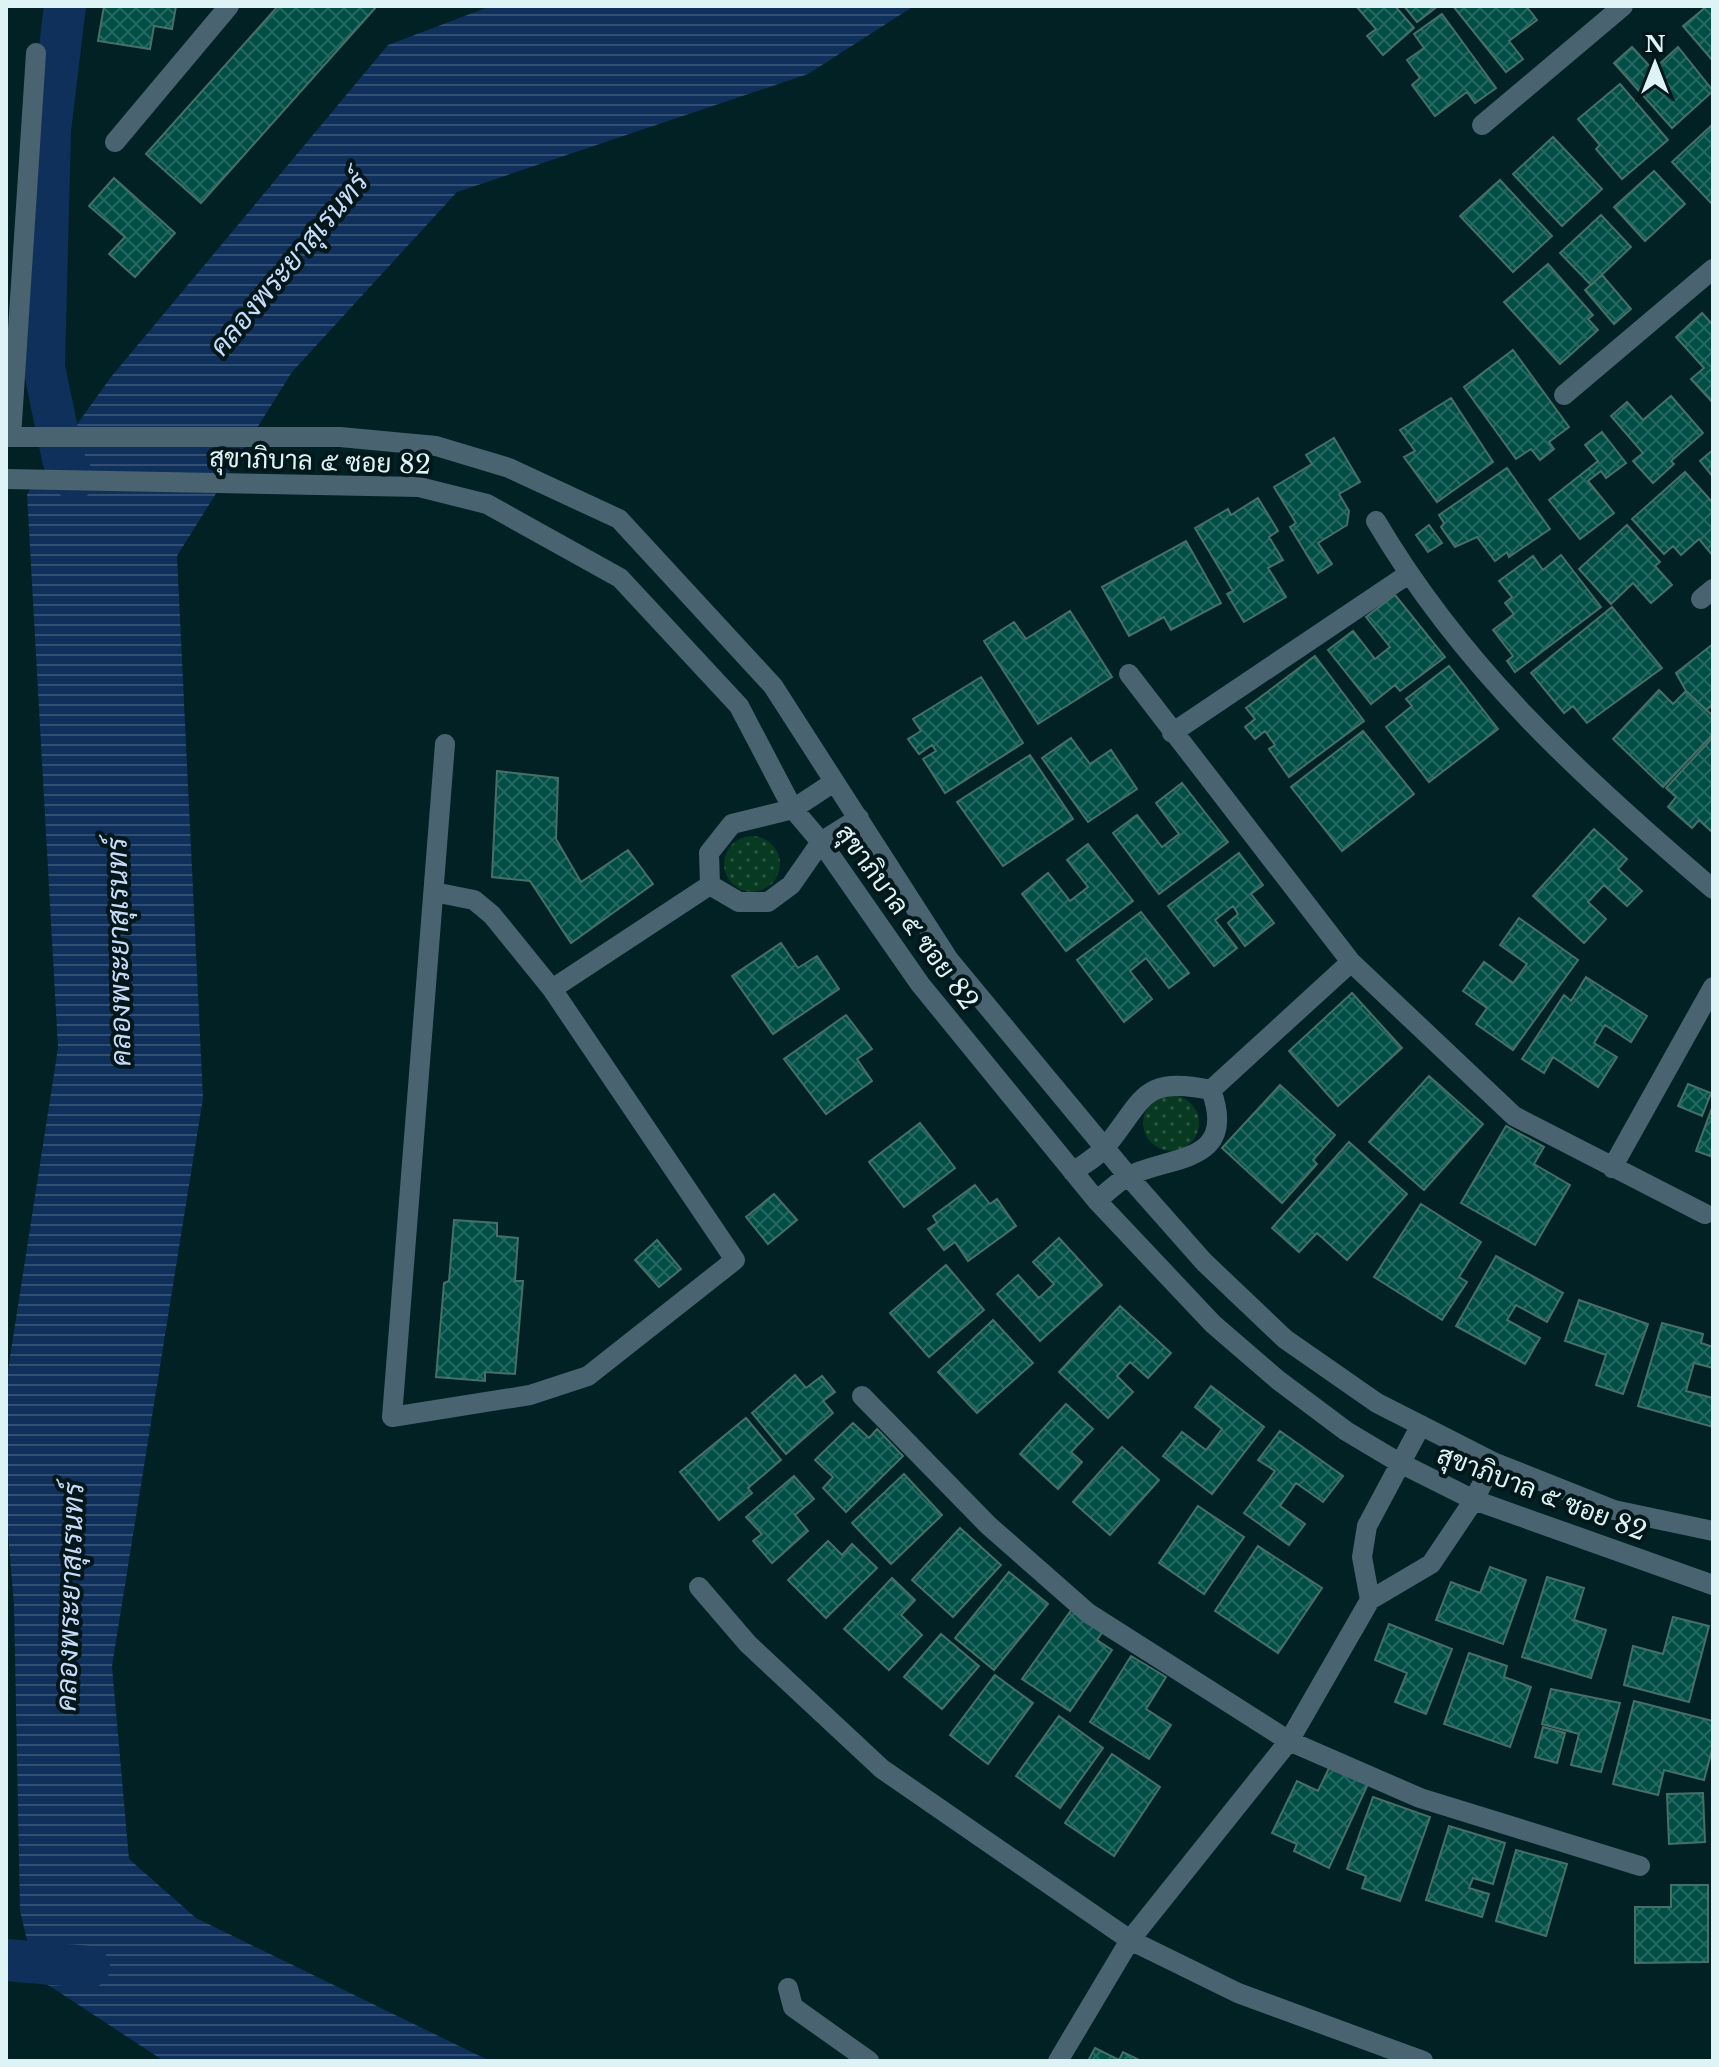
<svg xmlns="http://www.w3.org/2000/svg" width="1719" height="2067" font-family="'Libre Baskerville',Sarabun,serif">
<defs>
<pattern id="grass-dots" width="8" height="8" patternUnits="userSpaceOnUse" patternTransform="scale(2)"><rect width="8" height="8" fill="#083a22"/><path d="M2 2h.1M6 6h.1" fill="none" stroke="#2c5743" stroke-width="1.8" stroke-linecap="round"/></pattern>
<pattern id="water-rules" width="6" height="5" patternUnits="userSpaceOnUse" patternTransform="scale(2)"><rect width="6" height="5" fill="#0f305b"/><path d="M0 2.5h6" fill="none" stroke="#324e73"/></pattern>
<pattern id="building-cross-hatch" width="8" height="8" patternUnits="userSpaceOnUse" patternTransform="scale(2)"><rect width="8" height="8" fill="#004e45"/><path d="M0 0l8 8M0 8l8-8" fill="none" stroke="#256860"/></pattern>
</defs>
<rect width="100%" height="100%" fill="#012125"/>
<!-- grass -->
<path fill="url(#grass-dots)" d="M724 864a28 28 0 1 1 56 0a28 28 0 1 1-56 0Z
M1143 1123a28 28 0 1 1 56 0a28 28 0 1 1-56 0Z"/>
<!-- water -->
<path fill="url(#water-rules)" d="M491,6H914L808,74L457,192L292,372L177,556L203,1098L112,1666L129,1859L196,1918L490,2061H164L36,1977L20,1911L14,1606L6,1509V1383L58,1048L27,494L111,377L388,45Z"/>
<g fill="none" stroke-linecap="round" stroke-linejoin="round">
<!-- canal -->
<path stroke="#0f305b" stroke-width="42" d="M65,6L50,130L44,367L63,459L74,479
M6,1960L89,1967"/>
</g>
<!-- building -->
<path fill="url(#building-cross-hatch)" stroke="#466f68" stroke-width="2" d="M104,6H176L172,29L154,26L150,49L98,41Z
M278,6H377L201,203L146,154Z
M1356,6H1395L1414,28L1383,55L1367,36L1376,29Z
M1404,6H1438L1417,22Z
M1453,6H1526L1537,20L1509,41L1523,59L1506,72Z
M1707,6H1713V61L1683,26Z
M1442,14L1496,88L1475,103L1467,92L1435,116L1412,85L1420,78L1407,60L1424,48L1414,34Z
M1632,47L1653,70L1678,47L1713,91L1672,128L1614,63Z
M1620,84L1668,140L1622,179L1596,149L1600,145L1578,119Z
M1713,124V205L1672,162Z
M1553,137L1602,189L1562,226L1513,174Z
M1654,171L1685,204L1645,241L1614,207Z
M114,178L175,233L135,277L109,254L125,237L89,206Z
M1500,180L1552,236L1513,272L1460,216Z
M1601,215L1631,247L1591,285L1560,253Z
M1548,264L1593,315L1588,319L1598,330L1560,364L1504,302Z
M1602,275L1631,309L1614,324L1585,290Z
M1702,313L1713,325V403L1691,379L1704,368L1676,337Z
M1513,350L1569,427L1549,442L1554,449L1540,460L1531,449L1516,459L1464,387Z
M1671,396L1703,433L1671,461L1674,464L1653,483L1633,461L1643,453L1611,416L1627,402L1643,420Z
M1451,398L1493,462L1437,502L1404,457L1415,451L1400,430Z
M1602,432L1626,463L1606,478L1601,471L1588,481L1614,513L1580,539L1549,500L1598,461L1585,445Z
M1334,438L1360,482L1339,494L1349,511L1347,525L1318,543L1332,564L1318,573L1290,527L1296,523L1274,487L1312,464L1306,455Z
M1713,450V477L1700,461Z
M1507,468L1550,529L1509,557L1507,552L1495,561L1477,537L1455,547L1441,527L1444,523L1439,515Z
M1685,472L1713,503V556L1699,539L1681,555L1673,546L1664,554L1632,519Z
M1258,498L1278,531L1269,537L1283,560L1268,568L1286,597L1244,622L1227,594L1233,591L1195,528L1228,509L1231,515Z
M1429,525L1442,543L1428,552L1416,535Z
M1627,525L1660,562L1655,566L1672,585L1651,603L1633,583L1611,604L1579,569Z
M1186,541L1221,603L1171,630L1164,617L1129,636L1102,587Z
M1561,555L1601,607L1515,672L1507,661L1513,656L1493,630L1514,614L1505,603L1512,597L1499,581L1533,556L1543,570Z
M1395,595L1445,657L1400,691L1395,685L1371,704L1328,650L1353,631L1375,659L1390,647L1366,617Z
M1612,607L1662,668L1587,723L1573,706L1564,713L1531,673Z
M1070,611L1112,677L1038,724L984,641L1014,622L1026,639Z
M1713,644V705L1706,710L1686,691L1676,673Z
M1315,656L1364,721L1289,777L1269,749L1275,745L1265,731L1255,739L1245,727L1255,719L1246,708Z
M1449,666L1498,729L1429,782L1386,727L1412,706L1406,699Z
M981,677L1023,743L945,793L923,759L936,751L932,745L919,754L908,739L921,731L913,719Z
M1659,690L1673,704L1686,691L1713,716V734L1663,787L1613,739Z
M1363,731L1414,794L1342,851L1291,787Z
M1713,737V833L1699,820L1692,828L1668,807L1676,797L1666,788Z
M1071,738L1090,764L1111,750L1137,789L1088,822L1042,758Z
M1030,755L1073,819L1003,866L957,802Z
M497,771L558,778L556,839L581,882L628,850L653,884L571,943L530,881L492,877Z
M1182,783L1228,842L1159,894L1113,833L1137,815L1162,847L1179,834L1156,803Z
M1594,829L1627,859L1618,869L1642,891L1627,906L1604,885L1588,902L1606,919L1584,943L1533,896Z
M1088,844L1133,901L1066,951L1022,894L1048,873L1070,901L1088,887L1067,860Z
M1239,853L1263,885L1251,894L1274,923L1245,946L1228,923L1238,914L1233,906L1215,920L1237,948L1214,966L1168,906Z
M1141,912L1189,973L1169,988L1146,958L1130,971L1152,999L1124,1022L1077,960Z
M1519,918L1578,960L1513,1050L1476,1024L1487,1008L1463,991L1484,962L1513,983L1527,964L1500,945Z
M781,943L798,968L817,956L839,989L773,1034L732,976Z
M1586,977L1647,1016L1631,1042L1605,1025L1594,1043L1617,1057L1598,1087L1553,1057L1544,1073L1522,1059L1564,995L1571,1001Z
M1352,993L1402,1048L1338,1106L1289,1051Z
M846,1015L872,1049L857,1059L872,1081L826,1114L784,1059Z
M1429,1076L1483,1124L1424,1190L1369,1142Z
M1688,1084L1711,1093L1702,1116L1678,1106Z
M1280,1085L1335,1135L1313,1160L1317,1164L1282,1203L1222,1148Z
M1713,1105V1157L1696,1151Z
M920,1123L955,1168L904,1207L869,1162Z
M1506,1126L1544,1147L1534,1164L1570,1185L1535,1245L1461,1203Z
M1349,1142L1407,1194L1347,1260L1317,1233L1299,1252L1272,1228Z
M975,1185L990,1204L997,1199L1016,1226L968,1261L955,1242L944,1250L928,1229L937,1223L933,1216Z
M774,1194L797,1220L768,1244L746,1217Z
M1421,1204L1481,1242L1459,1277L1467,1282L1442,1320L1374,1277Z
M454,1220L497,1223V1236L518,1238L515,1281H523L515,1374L485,1372V1381L436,1377L444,1283L449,1281Z
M1059,1238L1102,1285L1040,1341L997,1294L1018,1275L1039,1298L1054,1284L1033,1262Z
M657,1240L681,1269L659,1287L635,1260Z
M1496,1256L1563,1293L1547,1322L1516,1305L1507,1320L1540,1338L1525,1364L1456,1326Z
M946,1265L984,1310L929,1357L890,1313Z
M1579,1300L1648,1324L1623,1394L1596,1385L1606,1355L1565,1341Z
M1120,1306L1171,1353L1148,1378L1130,1362L1117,1376L1133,1392L1108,1418L1059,1372Z
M993,1320L1033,1363L977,1413L938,1372Z
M1662,1323L1703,1334L1701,1343L1713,1347V1368L1694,1363L1686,1391L1713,1398V1427L1638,1406Z
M795,1375L806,1388L822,1376L835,1392L823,1401L833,1413L786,1454L752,1413Z
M1211,1386L1264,1427L1212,1494L1163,1456L1182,1432L1206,1450L1222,1429L1195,1407Z
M1066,1404L1093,1429L1071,1452L1082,1462L1058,1489L1020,1454Z
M746,1418L781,1460L748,1488L752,1493L719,1520L680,1472Z
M853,1423L869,1438L877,1429L903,1456L846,1512L823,1488L833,1477L815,1460Z
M1280,1431L1343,1476L1323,1502L1296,1483L1280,1506L1305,1524L1289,1545L1244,1513L1275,1471L1258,1460Z
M1122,1447L1159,1480L1110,1535L1073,1502Z
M904,1474L942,1515L891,1564L852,1523Z
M794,1476L814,1499L795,1515L808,1531L772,1563L753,1541L762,1534L746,1517Z
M1198,1506L1244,1537L1204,1594L1159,1563Z
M960,1528L1001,1565L953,1617L912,1580Z
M828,1541L842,1555L852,1544L877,1568L826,1618L788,1580Z
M1258,1546L1322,1588L1278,1653L1215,1611Z
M1490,1567L1526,1580L1503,1644L1436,1620L1451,1582L1480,1593Z
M1009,1572L1048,1604L994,1670L955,1638Z
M1547,1577L1584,1588L1574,1620L1606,1630L1591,1678L1522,1657Z
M892,1578L915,1600L901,1615L922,1635L889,1670L844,1629Z
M1075,1605L1106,1627L1097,1640L1112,1650L1070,1711L1022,1679Z
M1673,1617L1709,1626L1689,1702L1624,1685L1633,1646L1663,1654Z
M1389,1624L1452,1649L1426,1714L1395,1702L1407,1673L1375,1660Z
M941,1634L979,1666L942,1709L904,1677Z
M1469,1653L1507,1666L1504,1677L1531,1687L1510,1747L1444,1724Z
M1131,1656L1166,1677L1146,1709L1171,1725L1149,1759L1090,1722Z
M995,1675L1033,1703L988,1764L950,1735Z
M1551,1689L1620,1703L1601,1772L1571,1765L1579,1734L1542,1724Z
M1634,1701L1713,1721V1746L1704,1780L1664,1770L1658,1795L1613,1784Z
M1059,1716L1103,1748L1060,1808L1016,1776Z
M1543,1727L1565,1733L1557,1763L1535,1757Z
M1112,1754L1160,1787L1114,1856L1065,1823Z
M1330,1766L1368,1784L1329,1868L1294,1851L1297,1844L1272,1833L1297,1781L1318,1791Z
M1703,1793L1705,1842L1669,1844L1667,1794Z
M1373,1797L1430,1817L1400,1901L1362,1888L1366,1876L1347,1869Z
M1449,1826L1505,1843L1493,1884L1473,1878L1469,1888L1489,1894L1482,1917L1426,1900Z
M1516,1850L1567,1864L1546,1936L1496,1921Z
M1671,1885H1708V1962L1635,1963V1907H1671Z
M1095,2048L1119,2060L1123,2052L1141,2061H1088Z"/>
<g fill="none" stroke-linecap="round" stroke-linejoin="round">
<!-- minor -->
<path stroke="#496371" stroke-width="20" d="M1482,125L1623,6
M115,142L229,6
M1564,395L1713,269
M6,437H340L436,446L509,468L619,519L773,686L949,960L1128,1176L1204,1262L1285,1339L1377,1403L1493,1462L1614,1510L1713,1531
M11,437L36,53
M6,479L419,487L487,504L620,578L739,706L793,809L821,842L920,984L1097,1201L1213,1324L1278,1380L1346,1431L1398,1462L1474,1500L1713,1585
M1376,521C1463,669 1584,779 1713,889
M1701,599L1713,589
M1129,674L1351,962L1514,1116L1705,1214
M1172,733L1407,575
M710,885L739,902H768L791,885L821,842L859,818
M710,885L709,853L732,824L793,809L834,782
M434,892L474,900L492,915L552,989L735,1260L588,1376L530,1395L392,1417L445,744
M552,989L710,885
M1211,1090L1351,962
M1612,1168L1713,987
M1073,1172C1084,1164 1099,1156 1107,1145C1145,1098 1142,1076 1211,1090
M1097,1201C1106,1193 1116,1183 1127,1177C1167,1155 1239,1166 1211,1090
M862,1396L988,1525L1088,1613L1289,1741L1420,1798L1640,1866
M699,1587L748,1644L882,1769L1130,1940L1238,1993L1423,2061
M1370,1600L1362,1557L1367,1526L1421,1425
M788,1988L793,2007L869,2061
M1058,2061L1130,1940L1289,1741L1370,1600L1431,1564L1474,1500L1493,1462"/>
</g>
<g text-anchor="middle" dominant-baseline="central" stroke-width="8" stroke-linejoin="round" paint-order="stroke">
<!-- street labels -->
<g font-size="26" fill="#ddf3f6" stroke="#02171a">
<text transform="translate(320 461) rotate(2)">สุขาภิบาล ๕ ซอย 82</text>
<text transform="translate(907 917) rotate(54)">สุขาภิบาล ๕ ซอย 82</text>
<text transform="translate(1542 1493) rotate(21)">สุขาภิบาล ๕ ซอย 82</text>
</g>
<!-- water labels -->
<g font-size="28" font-style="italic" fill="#c7dcf9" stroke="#02171a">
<text transform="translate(289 264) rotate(-50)">คลองพระยาสุเรนทร์</text>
<text transform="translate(119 952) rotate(-91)">คลองพระยาสุเรนทร์</text>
<text transform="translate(70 1597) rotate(-88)">คลองพระยาสุเรนทร์</text>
</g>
</g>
<!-- border -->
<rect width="1719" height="2067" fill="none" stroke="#ddf3f6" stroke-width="16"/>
<!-- north arrow -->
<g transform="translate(1655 64)" stroke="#02171a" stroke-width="6" paint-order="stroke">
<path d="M0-6L14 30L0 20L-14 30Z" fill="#ddf3f6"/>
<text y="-12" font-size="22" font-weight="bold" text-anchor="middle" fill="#ddf3f6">N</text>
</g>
</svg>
